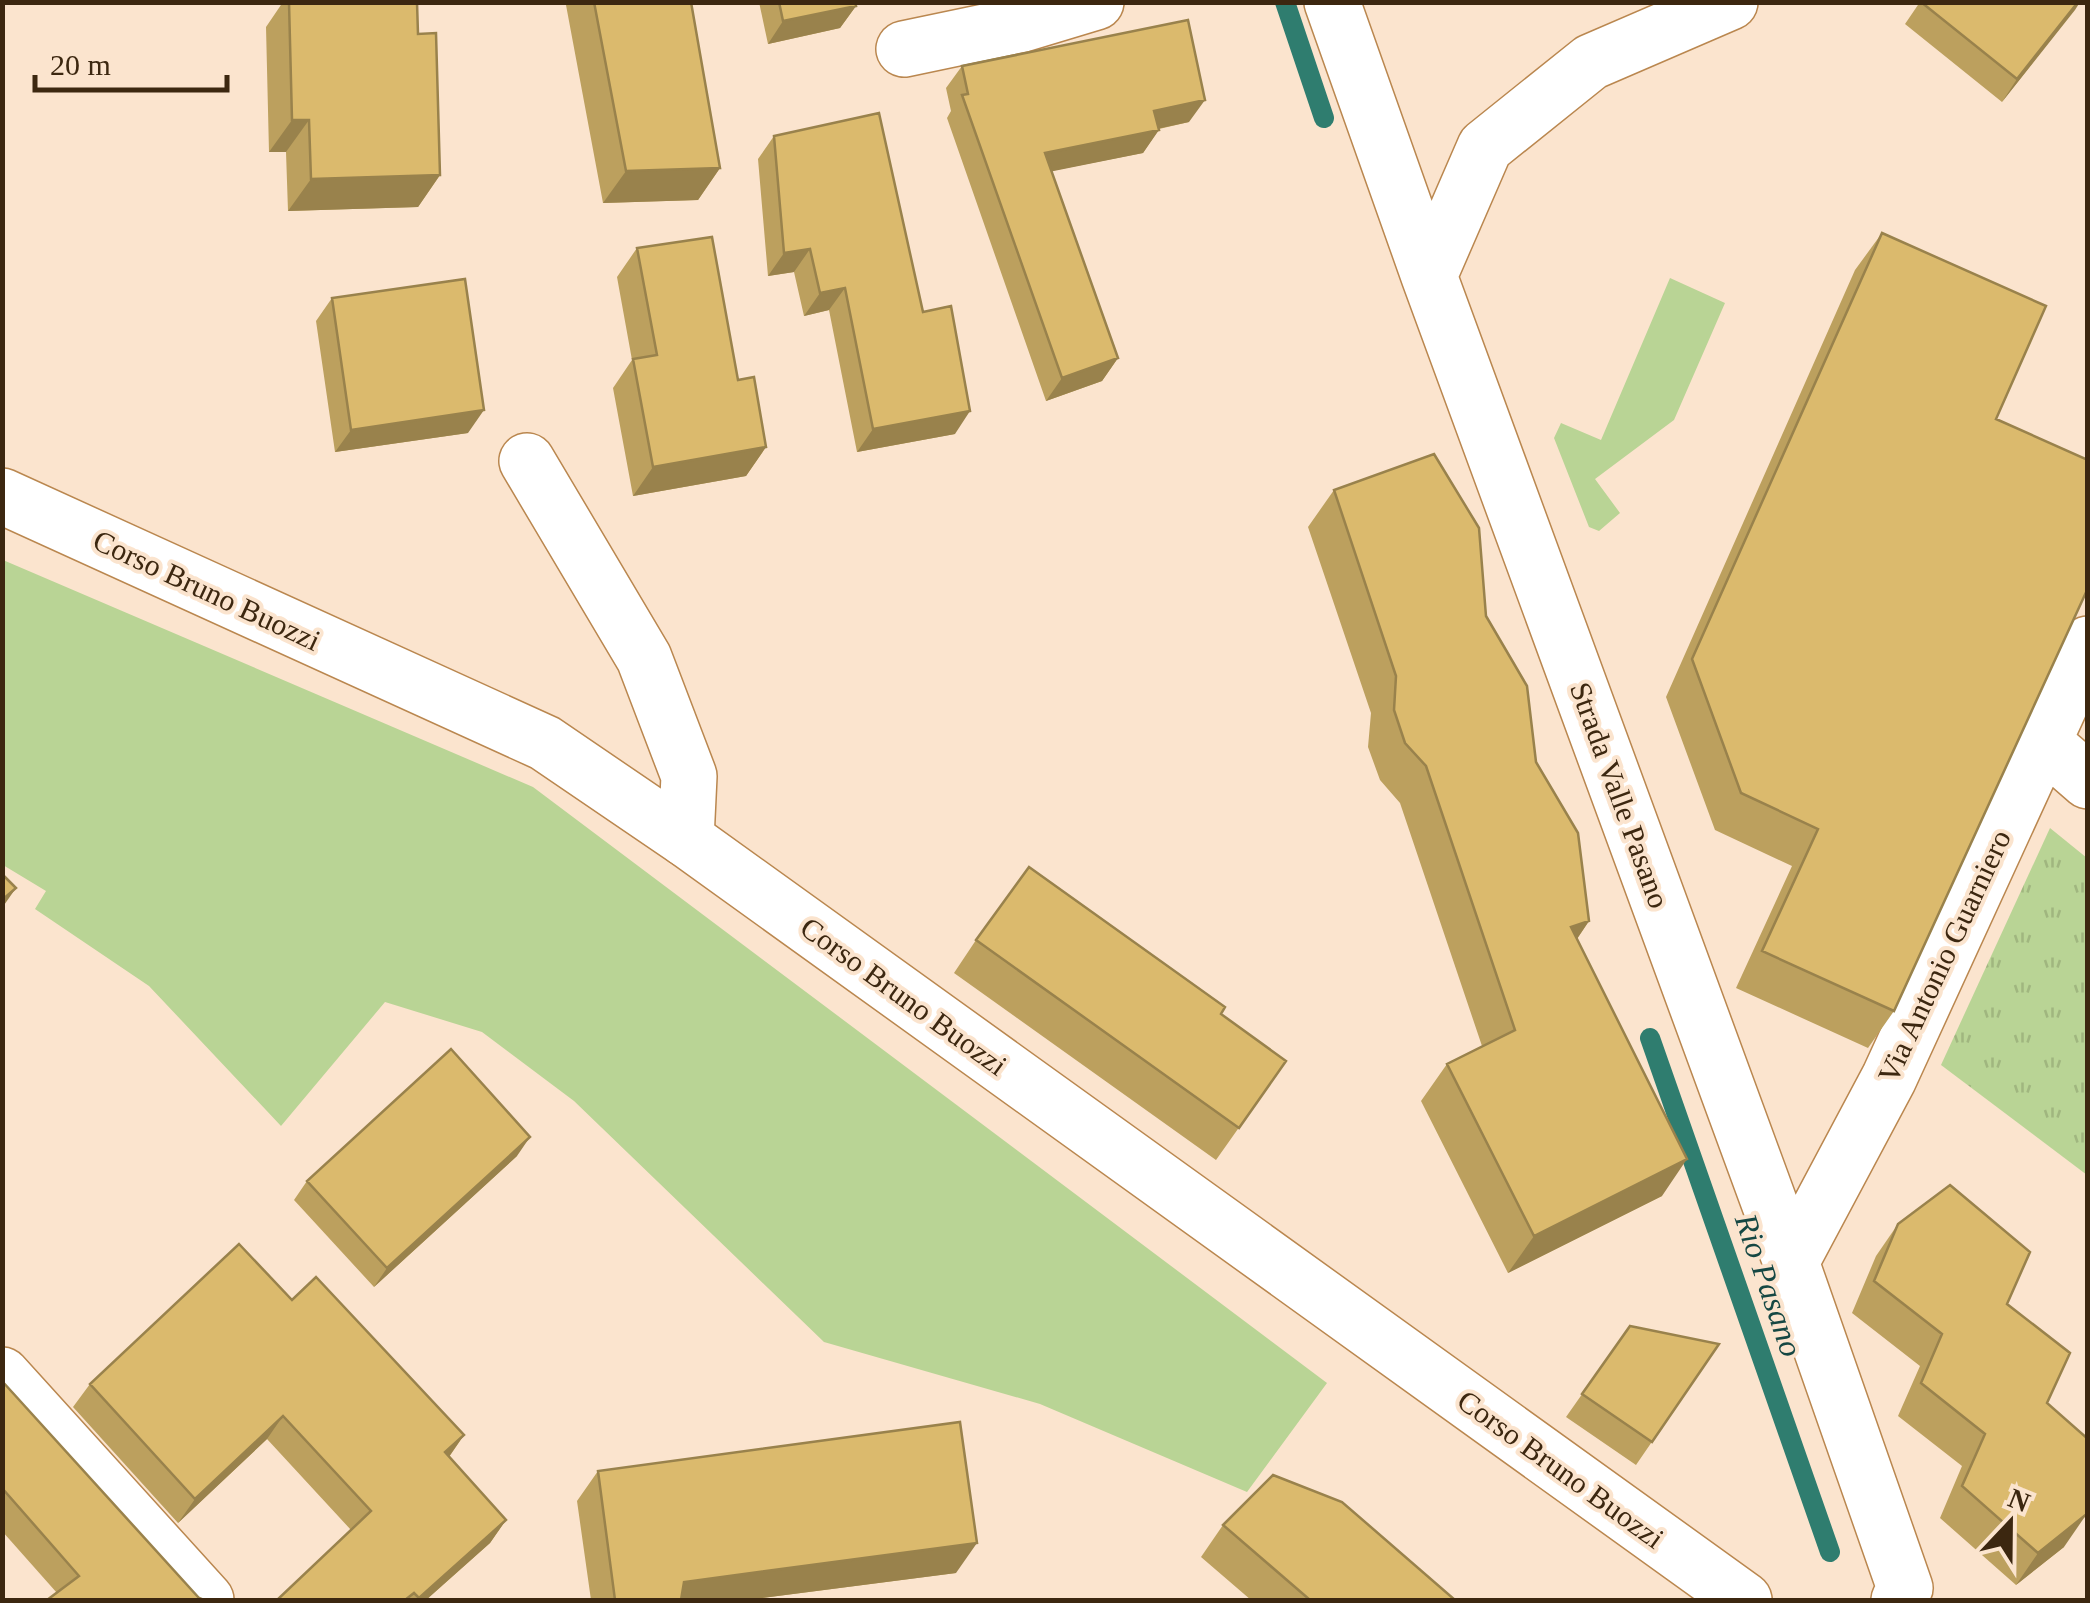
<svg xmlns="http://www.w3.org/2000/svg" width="2090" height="1603" font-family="Georgia,serif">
<defs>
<pattern id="park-tufts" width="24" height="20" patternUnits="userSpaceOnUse" patternTransform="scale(2.5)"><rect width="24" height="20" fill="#b9d495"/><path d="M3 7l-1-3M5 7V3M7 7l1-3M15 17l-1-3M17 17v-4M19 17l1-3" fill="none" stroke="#a0b67f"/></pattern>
</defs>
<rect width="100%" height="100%" fill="#fbe4ce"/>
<!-- green -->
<path fill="#b9d495" d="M1670,278L1725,303L1674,420L1595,479L1620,513L1599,531L1589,527L1554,438L1561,423L1601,440Z
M3,560L533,787L1327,1383L1247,1492L1040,1404L824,1342L574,1101L482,1032L385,1002L281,1126L149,986L35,909L46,891L3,865Z"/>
<!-- park -->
<path fill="url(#park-tufts)" d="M2050,828L2087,858V1175L1941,1065Z"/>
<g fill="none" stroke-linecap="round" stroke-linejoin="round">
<!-- stream -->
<path stroke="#2f7d6f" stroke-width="20" d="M1285,2L1324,118
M1650,1038L1830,1552"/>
<defs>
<path id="minor" d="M1332,2L1429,276L1791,1262L1905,1588L1899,1600
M904,49L1023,24L1096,2
M1429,276L1485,147L1591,62L1730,2
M527,461L644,658L689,776L686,839
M2043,742L2088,781
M1791,1262L1889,1078L2088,644
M2,1375L206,1600"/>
<path id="major" d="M2,496L545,743L686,839L1744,1600"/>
</defs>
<!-- minor casing -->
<use href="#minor" stroke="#ba874f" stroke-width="58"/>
<!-- major casing -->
<use href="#major" stroke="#ba874f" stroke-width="58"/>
<!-- minor -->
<use href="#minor" stroke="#fff" stroke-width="55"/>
<!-- major -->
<use href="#major" stroke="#fff" stroke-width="55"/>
</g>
<!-- wall -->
<path fill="#bca05e" d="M283,2H417L418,34L440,175L418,207L288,211L286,152H269L266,27Z
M568,2H691L720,168L698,200L603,203L566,5Z
M759,2H855L856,6L840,28L768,44Z
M1920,2H2080L2002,102L1905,24Z
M962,66L1189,122L1159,129L1143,153L1051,171L1118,358L1102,381L1046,401L947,118L951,111L946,88Z
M774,136L923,312L955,434L857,452L829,310L804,316L794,272L768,276L758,159Z
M1882,233L1996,419L1894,1011L1868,1048L1736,988L1792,866L1715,830L1666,697L1855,270Z
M637,248L738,380L766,447L746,476L633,496L613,388L632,360L617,277Z
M332,298L468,433L335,452L316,321Z
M1334,490L1486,616L1589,921L1577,939L1662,1196L1508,1273L1421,1101L1447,1064L1482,1046L1400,803L1380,780L1368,747L1371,713L1308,527Z
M976,940L1221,1014L1286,1061L1216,1160L954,973Z
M517,1156L374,1287L294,1200L307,1181Z
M1898,1224L2007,1304L2047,1403L2064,1547L2016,1585L1940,1518L1962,1466L1898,1416L1920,1366L1852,1313L1876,1256Z
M292,1300L464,1435L449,1457L506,1520L490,1543L426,1600H277L351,1530L267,1439L178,1523L73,1407L90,1384Z
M1630,1326L1719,1344L1636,1465L1566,1417Z
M2,1381L199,1598L57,1593L2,1531Z
M598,1471L956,1573L747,1600H591L577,1501Z
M1223,1525L1455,1600H1251L1201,1557Z"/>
<!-- shaded-wall -->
<path fill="#99824c" d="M2078,2H2080L2075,10L2002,102L2017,79Z
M856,6L840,28L768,44L783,21Z
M1205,100L1189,122L1138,133L1154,111Z
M292,120H309L286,152H269Z
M1159,130L1143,153L1029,176L1045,153Z
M720,168L698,200L603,203L626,171Z
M440,175L418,207L288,211L311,179Z
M810,249L794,272L768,276L784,253Z
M845,288L829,310L804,316L820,293Z
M1118,358L1102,381L1046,401L1062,378Z
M484,410L468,433L335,452L351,430Z
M970,411L955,434L857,452L873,429Z
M766,447L746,476L633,496L653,467Z
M16,888L2,908V900Z
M1589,921L1564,958L1571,927Z
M530,1137L517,1156L374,1287L387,1268Z
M1687,1159L1662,1196L1508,1273L1534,1236Z
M283,1416L267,1439L178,1523L195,1499Z
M464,1435L448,1458L445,1452Z
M2086,1515L2064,1547L2016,1585L2038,1553Z
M506,1520L490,1543L426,1600H417Z
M977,1543L956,1573L747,1600H671L684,1582Z"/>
<!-- building -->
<path fill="#dbba6d" stroke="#99824c" stroke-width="2.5" d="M289,2H417L418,34L436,33L440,175L311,179L309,120H292Z
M594,2H691L720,168L626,171Z
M779,2H855L856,6L783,21Z
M1921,2H2078L2017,79Z
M1188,20L1205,100L1154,111L1159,130L1045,153L1118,358L1062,378L962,95L968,94L962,66Z
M879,113L923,312L951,306L970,411L873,429L845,288L820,293L810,249L784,253L774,136Z
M1882,233L2046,306L1996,419L2088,460V588L1894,1011L1762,951L1818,829L1741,793L1692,659Z
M712,237L738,380L754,377L766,447L653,467L633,359L657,355L637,248Z
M465,279L484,410L351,430L332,298Z
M1434,454L1479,528L1486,616L1527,686L1536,762L1578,833L1589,921L1571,927L1687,1159L1534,1236L1447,1064L1515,1030L1426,766L1405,743L1394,710L1396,676L1334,490Z
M1029,867L1225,1007L1221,1014L1286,1061L1239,1128L976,940Z
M2,874L16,888L2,900Z
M451,1049L530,1137L387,1268L307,1181Z
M1950,1185L2030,1252L2007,1304L2070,1353L2047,1403L2088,1439V1513L2038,1553L1962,1486L1985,1434L1921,1383L1942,1334L1874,1281L1898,1224Z
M239,1244L292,1300L316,1277L464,1435L445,1452L506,1520L419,1598L414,1593L405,1600H277L371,1511L283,1416L195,1499L90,1384Z
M1630,1326L1719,1344L1652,1442L1582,1394Z
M2,1381L199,1598L204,1600H47L79,1576L2,1488Z
M960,1422L977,1543L684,1582L681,1600H615L598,1471Z
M1273,1475L1342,1502L1455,1600H1310L1223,1525Z"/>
<g text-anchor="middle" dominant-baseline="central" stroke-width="8" stroke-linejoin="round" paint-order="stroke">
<!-- street labels -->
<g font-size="30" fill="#3c2710" stroke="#fbe4ce">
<text transform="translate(207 590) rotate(25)">Corso Bruno Buozzi</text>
<text transform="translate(1620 795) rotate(70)">Strada Valle Pasano</text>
<text transform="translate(1944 956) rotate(-65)">Via Antonio Guarniero</text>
<text transform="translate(904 996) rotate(36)">Corso Bruno Buozzi</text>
<text transform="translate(1561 1469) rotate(36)">Corso Bruno Buozzi</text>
</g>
<!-- water labels -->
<g font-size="32" font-style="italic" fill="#154743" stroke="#fbe4ce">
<text transform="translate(1769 1285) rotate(71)">Rio Pasano</text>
</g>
</g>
<!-- border -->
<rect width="2090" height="1603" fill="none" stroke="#3c2710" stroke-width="10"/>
<!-- north arrow -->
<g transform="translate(2010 1523) rotate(22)" stroke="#fbe4ce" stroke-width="8" paint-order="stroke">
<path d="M0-8L18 38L0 25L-18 38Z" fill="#3c2710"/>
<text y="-15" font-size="28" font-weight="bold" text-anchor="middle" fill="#3c2710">N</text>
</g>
<!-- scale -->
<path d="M35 75v15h192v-15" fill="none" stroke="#3c2710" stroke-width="5"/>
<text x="50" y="75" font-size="30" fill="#3c2710" stroke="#fbe4ce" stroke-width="8" paint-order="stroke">20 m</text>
</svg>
